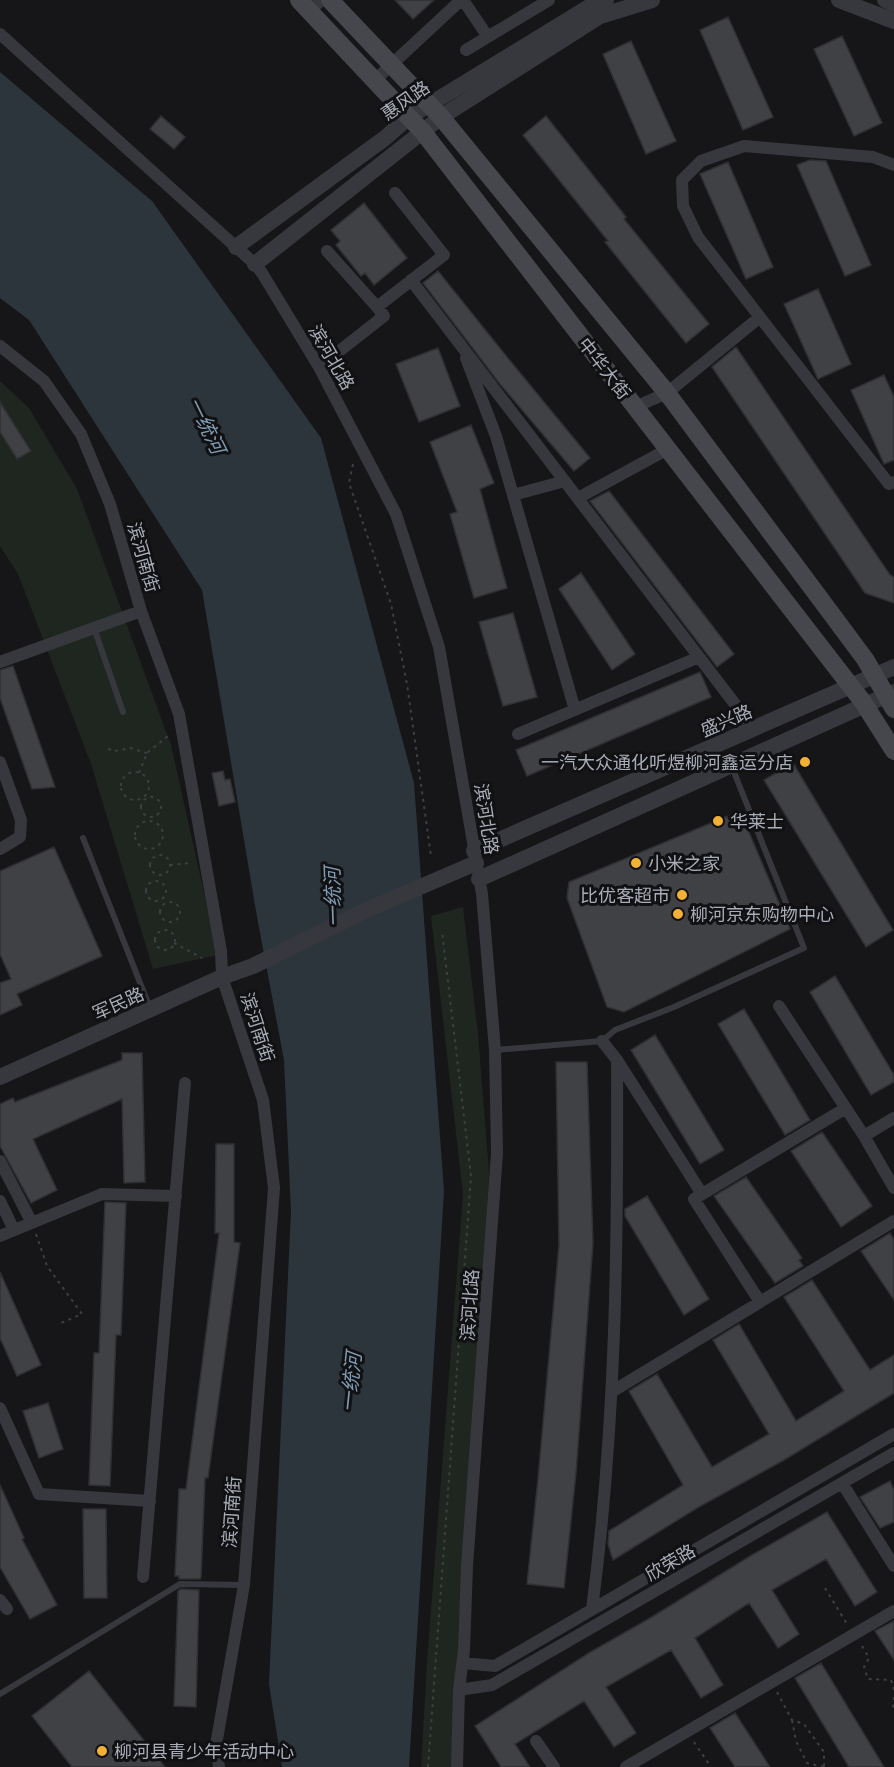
<svg xmlns="http://www.w3.org/2000/svg" width="894" height="1767" font-family="'Golos Text','Noto Sans SC',sans-serif">
<rect width="100%" height="100%" fill="#161618"/>
<!-- green -->
<path fill="#1e261f" d="M0,381L29,408L77,489L171,745L218,955L153,969L91,764L18,574L0,546Z
M463,907L478,1034L489,1172L481,1339L452,1767H421L427,1662L463,1194L431,916Z"/>
<!-- water -->
<path fill="#2c353c" d="M0,72L152,201L321,438L414,783L444,1191L409,1767H282L269,1684L291,1211L284,1060L257,917L202,590L29,320L0,298Z"/>
<!-- building -->
<path fill="#404145" stroke="#303034" stroke-width="1.5" d="M395,0H434L413,19Z
M728,17L773,117L743,130L700,30Z
M842,36L882,123L854,136L814,49Z
M631,41L676,141L646,154L603,54Z
M161,116L185,137L174,149L150,129Z
M546,116L626,217L624,219L709,324L686,343L605,242L608,241L523,135Z
M810,160L826,161L871,265L845,276L797,165Z
M728,162L773,267L746,279L700,174Z
M364,203L407,258L374,285L365,273L361,276L336,245L340,241L331,230Z
M438,271L507,357L590,458L574,471L500,384L423,283Z
M818,289L851,364L818,379L784,304Z
M736,347L890,575L894,577V603L865,593L712,367Z
M438,348L460,406L419,422L396,364Z
M884,375L894,397V460L884,464L851,390Z
M0,402L31,451L17,459L0,432Z
M471,425L494,483L480,489L507,588L474,598L450,514L457,512L430,442Z
M609,491L734,654L717,667L590,501Z
M581,573L635,654L612,670L559,589Z
M513,613L537,697L503,706L479,622Z
M13,666L55,787L32,789L0,698V670Z
M700,672L711,697L527,776L516,750Z
M793,763L893,930L866,947L764,780Z
M223,771L225,780L230,779L235,802L219,806L212,773Z
M740,811L790,929L624,1012L607,1007L567,898L569,882Z
M54,847L102,956L17,994L22,1005L0,1015V983L11,979L0,954V871Z
M835,976L894,1075V1082L871,1095L810,992Z
M744,1009L810,1120L785,1135L718,1024Z
M655,1035L724,1150L700,1164L631,1050Z
M122,1053H142L145,1182L124,1183L122,1099L33,1139L57,1190L31,1203L0,1146V1104L13,1098L15,1102L122,1060Z
M556,1062H587L593,1243L576,1473L564,1588L527,1584L538,1479L559,1245Z
M822,1132L872,1206L841,1227L791,1151Z
M216,1144H234V1242L240,1243L208,1478H205L201,1577L200,1579H179V1576H175L179,1489H186L219,1233H215Z
M746,1177L802,1258L799,1260L803,1266L775,1283L714,1196Z
M647,1196L709,1299L684,1315L625,1216V1209Z
M105,1202L126,1203L121,1335H116L110,1486L89,1485L94,1353H99Z
M890,1233L894,1240V1300L861,1251Z
M0,1272L41,1365L17,1376L0,1338Z
M812,1280L870,1370L894,1355V1393L784,1460L697,1508L613,1560L608,1544L609,1531L683,1485L629,1391L657,1374L712,1467L769,1434L713,1340L739,1324L796,1421L844,1391L784,1297Z
M48,1403L63,1449L39,1458L23,1411Z
M890,1481L894,1490V1522L880,1528L860,1497Z
M0,1485L24,1538L22,1539L57,1605L30,1619L0,1567Z
M83,1509H106L107,1598H84Z
M827,1512L877,1592L855,1606L826,1559L772,1590L799,1634L778,1648L749,1603L695,1638L723,1685L701,1698L671,1650L606,1687L636,1733L614,1747L584,1701L515,1744L530,1767H501L475,1726L589,1653L652,1617L752,1555Z
M181,1589L199,1590L196,1707L174,1706L178,1591Z
M894,1621V1660L875,1631Z
M821,1663L884,1767H849L795,1678Z
M89,1671L165,1767H72L32,1716Z
M735,1713L770,1767H735L710,1728Z"/>
<g fill="none" stroke-linecap="round" stroke-linejoin="round">
<!-- path -->
<path stroke="#3d3f44" stroke-width="2" stroke-dasharray="3 4.5" stroke-linecap="butt" d="M353,464L349,483L391,604L407,684L431,856
M108,749L115,751L130,748L147,753
M121 786a14 14 0 1 1 28 0a14 14 0 1 1-28 0Z
M139,773L147,753L168,736
M141 807a10 10 0 1 1 20 0a10 10 0 1 1-20 0Z
M135 835a14 14 0 1 1 28 0a14 14 0 1 1-28 0Z
M150 865a10 10 0 1 1 20 0a10 10 0 1 1-20 0Z
M170,865L191,863
M146 891a10 10 0 1 1 20 0a10 10 0 1 1-20 0Z
M160 912a10 10 0 1 1 20 0a10 10 0 1 1-20 0Z
M155 940a10 10 0 1 1 20 0a10 10 0 1 1-20 0Z
M174,943L202,958
M36,1234L47,1266L82,1314L61,1323
M825,1588L847,1624
M862,1646L869,1658L864,1667L868,1679L891,1680L894,1690
M777,1692L792,1720L804,1724L824,1752V1767
M894,1697L893,1708L894,1711
M792,1720L796,1741L807,1763L824,1767
M694,1742L711,1767
M428,1767L471,1176L442,931"/>
<!-- service -->
<path stroke="#37383d" stroke-width="6" d="M94,628L123,712
M83,838L150,1008
M495,1050L602,1041L615,1030L674,1007L804,948L732,767
M0,1694L180,1584L244,1585"/>
<!-- minor -->
<path stroke="#37383d" stroke-width="12" d="M463,0L488,37
M310,12L321,0
M0,34L236,247L255,264L262,273L319,367L396,514L439,647L482,894L495,1050L497,1153L467,1566L464,1650L459,1690L457,1767
M466,50L549,0
M375,80L461,0
M894,165L873,157L744,146L701,161L682,180L683,206L698,237L889,484L894,482
M327,251L377,307L444,255L395,193
M411,280L754,729
M0,346L44,381L81,434L110,504L141,611L179,714L221,951L222,977L263,1100L274,1188L244,1585L216,1745L219,1767
M466,358L496,436L575,710
M319,367L384,316L377,307
M635,407L667,393L760,317
M513,495L565,481
M578,498L668,449
M0,662L141,611
M518,734L699,657
M0,762L21,820L20,837L0,849
M779,1006L864,1136L894,1188
M602,1041L617,1060L702,1194
M864,1136L894,1118
M0,1161L32,1223
M0,1201L14,1230
M0,1236L102,1194L176,1196
M760,1302L694,1199L846,1108
M613,1391L894,1221
M0,1408L39,1494L150,1501
M842,1483L894,1566
M143,1577L185,1083
M0,1600L7,1609
M592,1609C616,1427 618,1244 617,1060
M463,1663L495,1666L894,1434
M459,1690L492,1685L894,1453
M536,1741L554,1767
M626,1767L894,1611"/>
<!-- tertiary -->
<path stroke="#37383d" stroke-width="16" d="M839,0L894,21
M885,0L894,4
M236,247L385,138L409,117L594,4L606,0
M255,264L441,117L600,16L652,0
M474,851L894,667
M479,879L894,692
M0,1077L222,977L253,966L362,912L476,863"/>
<!-- secondary -->
<path stroke="#45474d" stroke-width="18" d="M299,0L423,132L863,702L894,751
M330,0L441,117L667,393L865,659L894,709"/>
</g>
<!-- markers -->
<g fill="#f2b134" stroke="#111113" stroke-width="2">
<circle cx="805" cy="762" r="6"/>
<circle cx="718" cy="821" r="6"/>
<circle cx="636" cy="863" r="6"/>
<circle cx="682" cy="895" r="6"/>
<circle cx="678" cy="914" r="6"/>
<circle cx="102" cy="1751" r="6"/>
</g>
<g text-anchor="middle" dominant-baseline="central" stroke-width="6" stroke-linejoin="round" paint-order="stroke">
<!-- street labels -->
<g font-size="18" fill="#a8adb8" stroke="#111113">
<text transform="translate(405 100) rotate(-35)">惠风路</text>
<text transform="translate(332 357) rotate(60)">滨河北路</text>
<text transform="translate(605 368) rotate(52)">中华大街</text>
<text transform="translate(144 557) rotate(74)">滨河南街</text>
<text transform="translate(726 720) rotate(-23)">盛兴路</text>
<text transform="translate(487 819) rotate(81)">滨河北路</text>
<text transform="translate(118 1003) rotate(-24)">军民路</text>
<text transform="translate(258 1027) rotate(72)">滨河南街</text>
<text transform="translate(469 1305) rotate(-86)">滨河北路</text>
<text transform="translate(231 1512) rotate(-86)">滨河南街</text>
<text transform="translate(670 1562) rotate(-30)">欣荣路</text>
</g>
<!-- poi labels -->
<g font-size="18" fill="#a8adb8" stroke="#111113" text-anchor="start">
<text x="793" y="762" text-anchor="end">一汽大众通化听煜柳河鑫运分店</text>
<text x="730" y="821">华莱士</text>
<text x="648" y="863">小米之家</text>
<text x="670" y="895" text-anchor="end">比优客超市</text>
<text x="690" y="914">柳河京东购物中心</text>
<text x="114" y="1751">柳河县青少年活动中心</text>
</g>
<!-- water labels -->
<g font-size="20" font-style="italic" fill="#7f9bb3" stroke="#111113">
<text transform="translate(207 425) rotate(64)">一统河</text>
<text transform="translate(332 897) rotate(-92)">一统河</text>
<text transform="translate(350 1382) rotate(-84)">一统河</text>
</g>
</g>
</svg>
